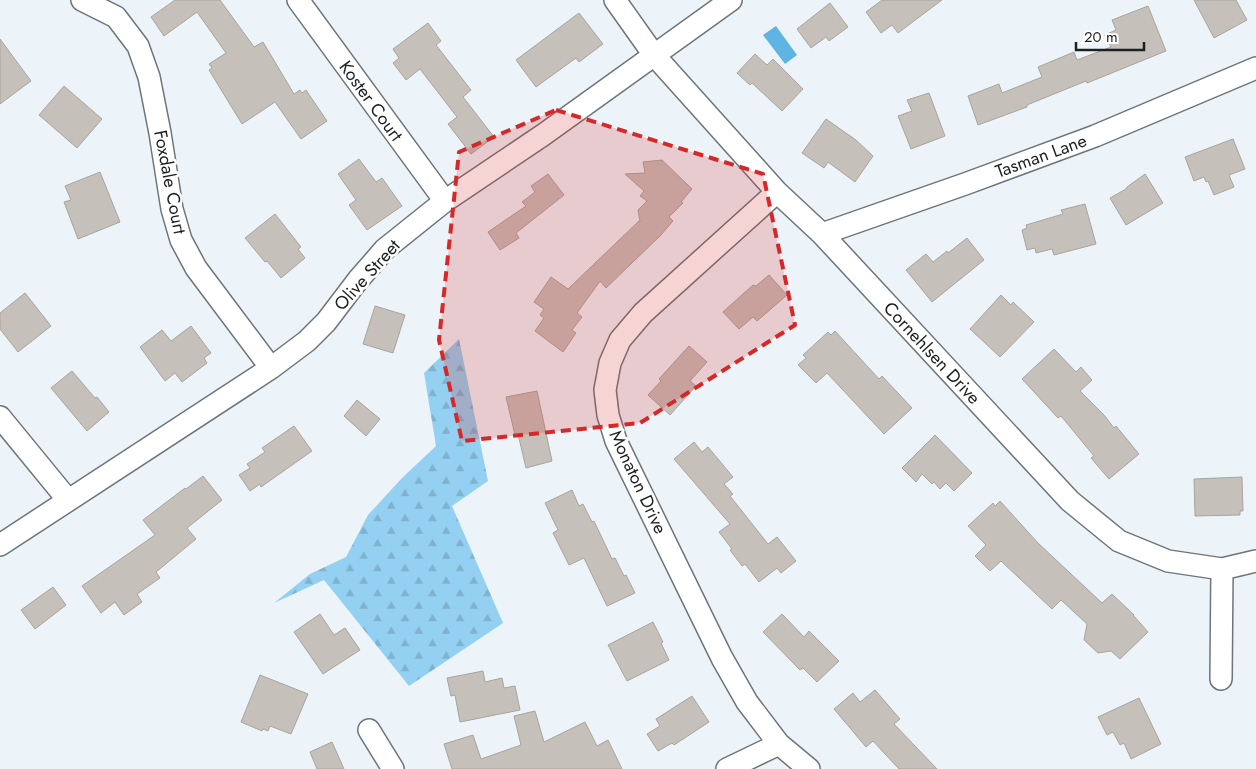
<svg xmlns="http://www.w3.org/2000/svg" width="1256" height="769" font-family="Jost,sans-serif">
<defs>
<pattern id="forest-firs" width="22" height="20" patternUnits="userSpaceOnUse" patternTransform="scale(1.25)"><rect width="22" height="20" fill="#94d0f1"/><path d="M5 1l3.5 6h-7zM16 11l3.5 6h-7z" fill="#7fb2ce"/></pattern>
</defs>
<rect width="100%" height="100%" fill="#ecf4f9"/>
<!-- forest -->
<path fill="url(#forest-firs)" d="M459,339L488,481L452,506L503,623L409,686L324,580L274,603L310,574L346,557L368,515L402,478L436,446L424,373Z"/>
<!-- water -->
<path fill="#5eb5e1" d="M776,26L797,55L785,64L763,35Z"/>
<!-- building -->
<path fill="#c5c0b9" stroke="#a9a49d" d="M175,0H220L254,47L263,42L294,94L300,90L302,93L306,90L327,121L301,139L275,102L242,124L209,70L212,68L209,64L226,53L197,12L164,36L151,17Z
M882,0H942L898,33L892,25L881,33L866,12Z
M1194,0H1236L1247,20L1214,38Z
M830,3L848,27L829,41L826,37L811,48L797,29Z
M1148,6L1166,51L1087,83L1086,81L1027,105V107L978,125L968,96L999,84L1002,93L1042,77L1038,67L1074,52L1077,60L1111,47L1105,35L1116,30L1112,20Z
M579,13L603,44L579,62L576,58L536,87L516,60Z
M428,23L441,41L436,45L471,90L463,97L494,137L471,154L448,124L457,117L420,69L406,80L393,63L399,58L393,49Z
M0,39L31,81L0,104Z
M755,54L767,65L773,59L803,89L782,111L752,83L750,85L737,73Z
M64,86L102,119L77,148L39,115Z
M929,93L945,136L911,149L898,116L912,111L907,100Z
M826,119L856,140L873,156L855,182L828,162L824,168L802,153Z
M1233,139L1245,169L1229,175L1234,187L1214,195L1208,181L1206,182L1204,177L1194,181L1185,157Z
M359,159L376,182L382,178L402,206L367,230L349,205L356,200L338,174Z
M662,160L692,189L681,202L683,203L669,217L673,221L660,236L606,288L600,281L577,313L582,317L572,330L576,333L563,352L535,331L544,318L540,315L544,309L534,302L551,277L568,289L639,221L640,222L638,210L647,201L640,196L644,191L625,174L645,173L643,162Z
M100,172L120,222L78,239L64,202L71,200L65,186Z
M548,174L564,195L516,233L519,238L500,250L488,232L526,206L522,202L535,192L531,186Z
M1145,174L1163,203L1126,225L1110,198L1126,189L1127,187Z
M1085,204L1096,244L1054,255L1052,249L1036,253L1035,248L1027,250L1022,230L1027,228L1026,225L1063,214L1061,210Z
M275,214L301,247L298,249L305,258L281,278L267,261L265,262L245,238Z
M967,238L984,260L932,302L906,270L926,254L933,262L947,251L948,253Z
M769,275L787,295L757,321L753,317L739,329L723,312L753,285L756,286Z
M25,293L51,326L18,352L0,329V313Z
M1001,295L1011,305L1013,302L1034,322L1000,357L970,329Z
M375,306L405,315L393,353L363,344Z
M191,326L211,353L204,358L207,363L182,382L175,373L165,381L140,347L162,330L171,341Z
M835,331L879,379L882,376L912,408L884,434L827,373L816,383L798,365L806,358L803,355L828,332L831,335Z
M689,346L707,362L690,381L696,386L670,415L648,395L661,381L659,379Z
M1054,349L1076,372L1081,367L1092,380L1080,391L1104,415L1114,428L1116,426L1139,454L1109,479L1091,458L1094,456L1061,416L1058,418L1022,379Z
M72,371L95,398L97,397L109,412L87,431L51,388Z
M537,391L552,461L526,468L518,434L515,435L506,397Z
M357,400L380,419L366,436L344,416Z
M294,426L312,451L261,487L260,484L250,491L239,475L250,468L247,464L265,452L262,448Z
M935,435L972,473L954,491L946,483L940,489L934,482L932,484L922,474L916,482L902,468Z
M694,442L702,452L708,447L733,477L724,484L733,494L730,496L768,544L777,537L796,561L781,573L777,568L759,582L745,564L742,566L730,550L732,549L719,532L730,524L674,459Z
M203,476L222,500L187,528L196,539L156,572L160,578L137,594L142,602L124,615L115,602L101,613L82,586L155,535L143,520L185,488L186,489Z
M1242,477L1243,511H1240V515L1195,516L1194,479Z
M572,490L579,506L583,504L592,522L594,521L612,559L615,558L624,576L626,575L635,593L607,606L584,558L569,565L553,533L558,530L545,503Z
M1000,501L1038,543L1102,603L1112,594L1134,615H1133L1148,632L1120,659L1111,651L1098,653L1084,640L1087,624L1061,600L1052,609L1001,561L990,571L975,556L986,545L968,526L993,503L995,506Z
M53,587L66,605L35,629L21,610Z
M320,614L334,635L345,628L360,650L323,674L294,632Z
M782,614L804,637L809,631L839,661L817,682L803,668L800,670L763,632Z
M653,622L663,642L661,643L669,660L627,681L608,645Z
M483,671L485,682L502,678L504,688L515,686L520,710L460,722L455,695L451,696L447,678Z
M260,675L308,694L291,734L270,726L268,731L263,729L262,731L241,722Z
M875,690L900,719L894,724L937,769H899L873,741L866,747L834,709L853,693L860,702Z
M692,696L709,722L674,745L672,743L658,751L647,734L660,726L656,719Z
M1139,698L1161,744L1131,759L1124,743L1120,745L1113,732L1107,735L1098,717Z
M535,711L544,742L585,722L597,746L608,740L622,769H452L444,744L473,735L481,759L521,745L514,716Z
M332,742L344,769H317L310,752Z"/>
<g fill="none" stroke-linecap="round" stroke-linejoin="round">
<defs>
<path id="minor" d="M82,0L116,17L138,46L149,77L160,133L172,209L181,240L196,268L271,368
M298,0L445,201
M615,0L654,55L777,192L822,234L1070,501L1119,541L1168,561L1222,569L1256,561
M777,192L643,313L620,340L610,363L605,390L608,415L616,441L722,658L747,702L779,744L809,769
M822,234L965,184L1095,136L1256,68
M0,417L68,500
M0,545L271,368L307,341L326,322L358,280L385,249L445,201L543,135L731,0
M1221,679L1222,569
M369,730L393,769
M727,769L779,744"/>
</defs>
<!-- minor casing -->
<use href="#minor" stroke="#6d7579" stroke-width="24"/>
<!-- minor -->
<use href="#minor" stroke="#fff" stroke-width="21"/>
</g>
<!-- marked area -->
<path fill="#d62828" fill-opacity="0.2" stroke="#d62828" stroke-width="4" stroke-dasharray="10 6" stroke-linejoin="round" d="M556,110L763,174L795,325L640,423L462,441L439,340L459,152Z"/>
<g text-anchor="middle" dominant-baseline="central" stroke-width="5" stroke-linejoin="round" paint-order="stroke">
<!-- street labels -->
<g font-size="18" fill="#1d2022" stroke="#fff">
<text transform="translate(371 101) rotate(54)">Koster Court</text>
<text transform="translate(1041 156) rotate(-20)">Tasman Lane</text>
<text transform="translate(170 182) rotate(79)">Foxdale Court</text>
<text transform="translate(367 275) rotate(-48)">Olive Street</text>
<text transform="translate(932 353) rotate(47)">Cornehlsen Drive</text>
<text transform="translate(638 482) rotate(65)">Monaton Drive</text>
</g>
</g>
<!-- scale -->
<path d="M1076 42v8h68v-8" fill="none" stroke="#1d2022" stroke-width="2.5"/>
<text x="1084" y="42" font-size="15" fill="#1d2022" stroke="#ffffff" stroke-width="4" paint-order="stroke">20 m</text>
</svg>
